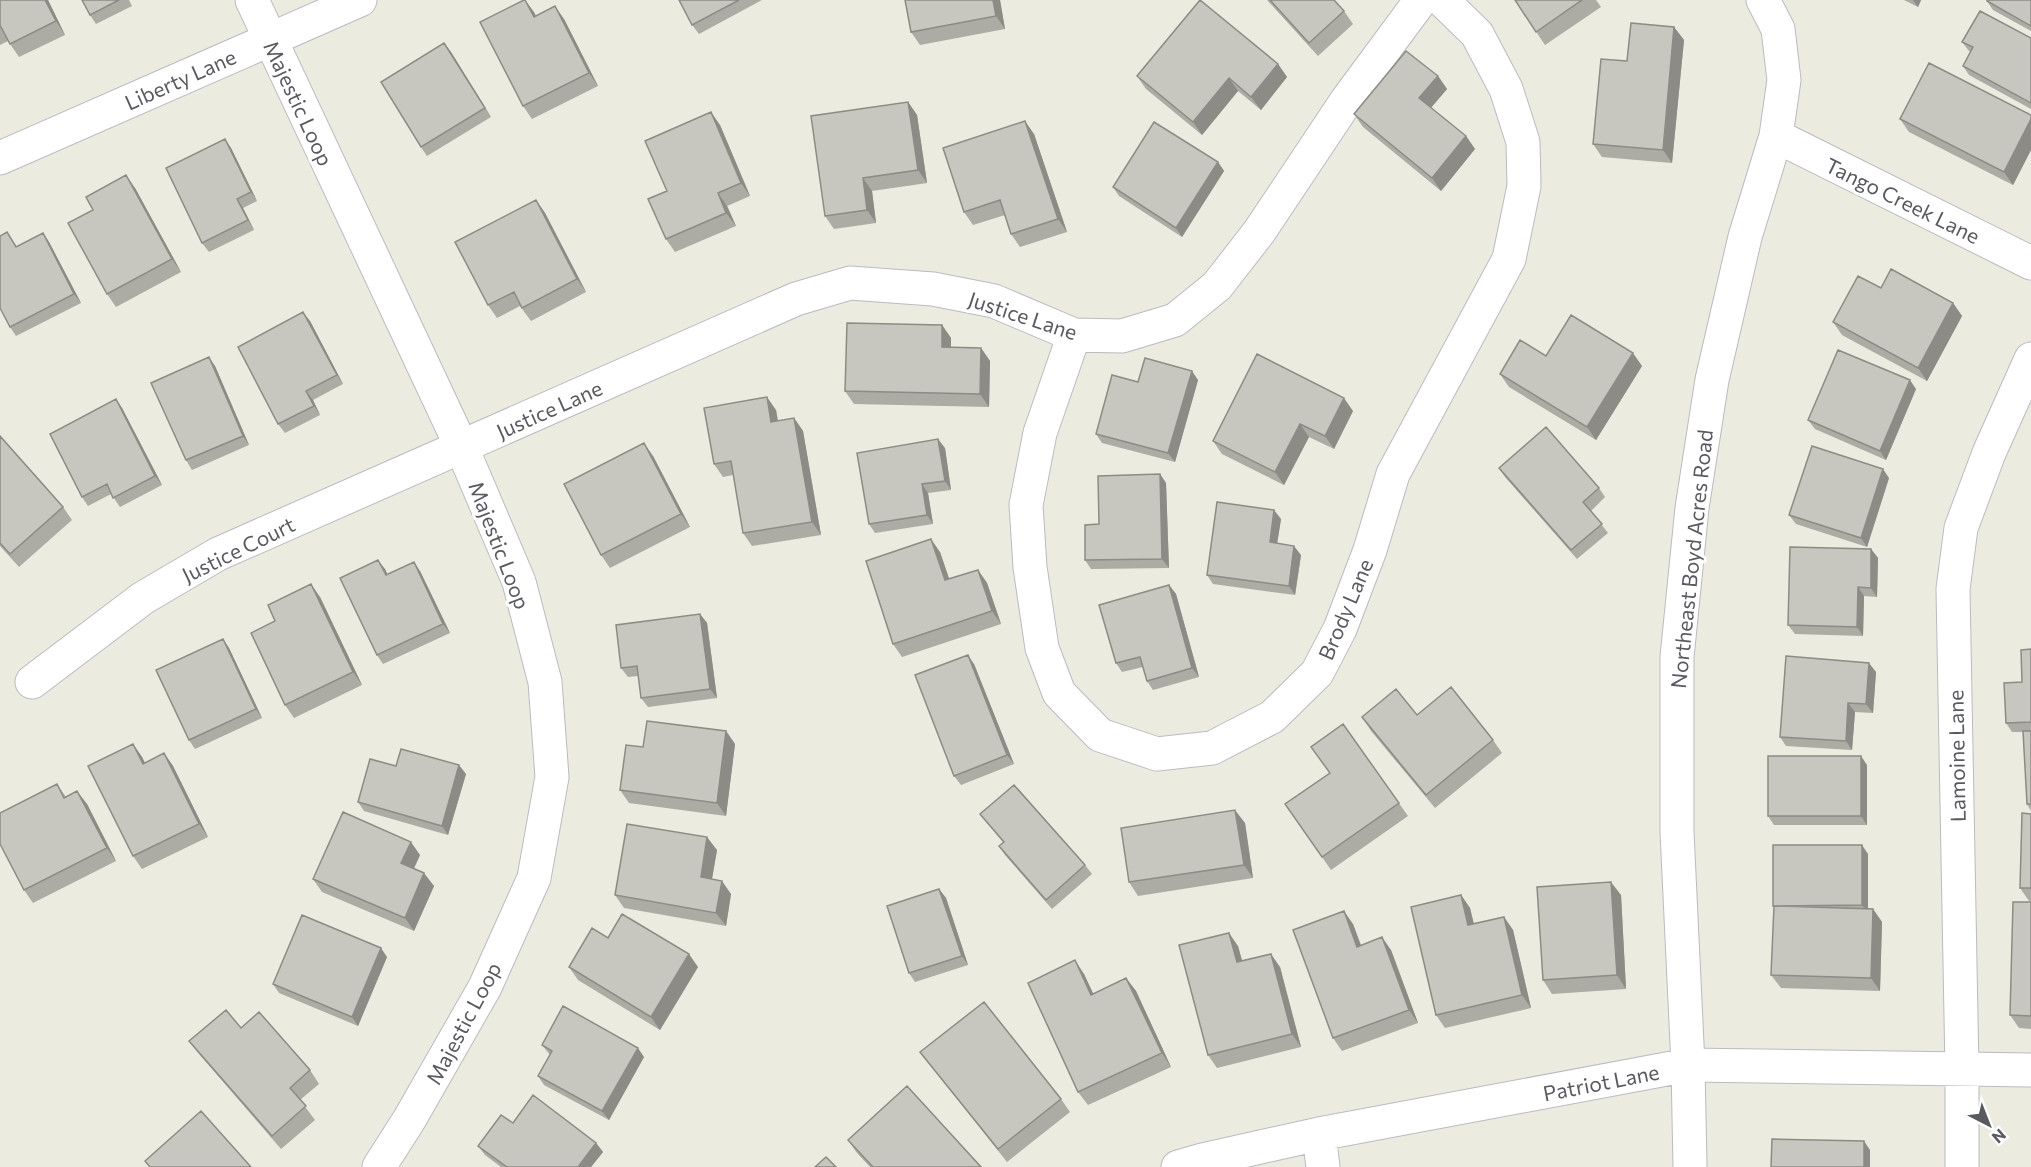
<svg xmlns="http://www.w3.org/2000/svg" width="2031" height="1167" font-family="Commissioner,sans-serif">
<rect width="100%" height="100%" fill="#ebebdf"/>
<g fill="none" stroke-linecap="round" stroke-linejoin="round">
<defs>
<path id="minor" d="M252,0L462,448L519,582L545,682L552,777L534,878L485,987L409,1120L379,1167
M1776,136L2031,263
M0,158L360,0
M1074,335L1040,433L1026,505L1030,567L1042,648L1059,693L1100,735L1157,754L1212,748L1272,717L1317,673L1340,629L1370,550L1393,474L1509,259L1524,186L1523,142L1506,89L1477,34L1442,0
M32,682L143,598L218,554L796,299L850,283L933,289L994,301L1074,335L1122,336L1175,320L1217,286L1259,232L1347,100L1421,0
M1319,1134L1323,1167
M1178,1167L1202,1160L1319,1134L1688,1065L2031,1070
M1690,1167L1688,1065L1677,832V657L1692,508L1712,380L1745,237L1776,136L1784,80L1778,29L1763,0
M1962,1167V1070L1953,589L1961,528L1989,453L2031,359"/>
</defs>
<!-- minor casing -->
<use href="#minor" stroke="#babbc1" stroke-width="35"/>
<!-- minor -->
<use href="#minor" stroke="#fff" stroke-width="33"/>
</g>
<!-- wall -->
<path fill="#acaba4" d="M0,0H48L65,35L19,57L8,41L0,45Z
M82,0H129L132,6L96,24L90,15Z
M525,0L536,16L564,19L598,86L532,119L523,106Z
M679,0H762L699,34L692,25Z
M1000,0L1005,29L920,45L911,32Z
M1267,0H1334L1344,11L1353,24L1318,56Z
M1515,0H1596L1601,7L1545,45Z
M1904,0H1921L1918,7Z
M2031,0V31L1993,10L1987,1Z
M1674,27L1684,40L1672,163L1602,157L1593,144L1627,61Z
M2031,38V109L1969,75L1963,66L1971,52L1969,51L1962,42Z
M451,52L491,117L427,156L421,147Z
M1278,64L1287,77L1261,110L1238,91L1202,135L1146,89L1137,76Z
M1438,76L1447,89L1431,108L1466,136L1475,149L1441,191L1363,127L1354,114Z
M908,102L917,115L927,183L872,191L876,223L834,229L825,216Z
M1900,119H2031V150L2013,185L1909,132Z
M720,125L750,196L727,206L736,226L675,252L666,239L667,191Z
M1034,134L1067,232L1020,247L1011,234L1005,215L973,225L964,212Z
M225,139L231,148L257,201L243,208L254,230L209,252L202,243Z
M1218,162L1224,171L1182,237L1119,196L1113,187Z
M135,188L181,272L116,307L107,294Z
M536,200L545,213L586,292L531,321L520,306L497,318L488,305Z
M7,232L17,247L43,233L49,242L81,303L16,336L10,327Z
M1881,288L1953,303L1962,316L1927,381L1842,335L1833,322Z
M310,321L343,384L313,400L320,415L285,433L278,424Z
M942,325L951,338V348H981L990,361L989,407L854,404L845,391Z
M1546,356L1642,366L1596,440L1509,387L1500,374Z
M215,366L249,445L192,470L186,460Z
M1198,380L1175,462L1102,443L1096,434L1138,382Z
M1916,389L1886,460L1815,429L1808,420Z
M116,399L122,408L162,485L120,507L111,494L88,506L82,497Z
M776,410L778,421L794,418L803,431L821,535L752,546L743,533L733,475L723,477L714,464Z
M1353,411L1334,449L1309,437L1284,485L1222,454L1213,441Z
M0,436L63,507L72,520L19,567L0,546Z
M945,448L951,490L928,493L933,524L875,533L869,524Z
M653,456L690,527L610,568L601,555Z
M1499,468L1599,488L1605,497L1591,511L1608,533L1577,559L1505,477Z
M1160,474L1166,483L1169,568L1091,569L1085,560L1099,524Z
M1889,478L1867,547L1796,524L1789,515Z
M1281,519L1277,543L1301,555L1295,595L1213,584L1207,575Z
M1871,549L1878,558L1877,597L1864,596L1863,636L1795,634L1788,625Z
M940,552L949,579L978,570L987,583L1001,624L902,657L893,644Z
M385,569L387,574L420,571L450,633L383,664L377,655Z
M1169,585L1176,594L1199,677L1153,690L1147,681L1143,667L1122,672L1116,663Z
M320,597L362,685L294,718L285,705L275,621Z
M700,614L707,623L717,698L648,707L641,698L638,676L628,677L621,668Z
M223,639L229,648L262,718L195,749L189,740Z
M2031,649V811L2027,804L2023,732H2012L2006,723L2022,682Z
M974,664L1014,764L961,785L954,776Z
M1876,672L1873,713L1855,712L1852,750L1786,746L1780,737Z
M1417,715L1493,740L1502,753L1435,808L1371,731L1362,717Z
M1343,724L1408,816L1331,870L1285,804L1330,773Z
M726,731L735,744L726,816L629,803L620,790L643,747Z
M133,744L142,757L145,763L164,753L173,766L208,837L142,869L133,856Z
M1867,765V825H1774L1768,816Z
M396,766L466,774L448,835L364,811L358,802Z
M57,784L66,797L87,804L116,861L33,903L24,890Z
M980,814L1085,865L1092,874L1052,909L1005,855L999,846L1003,842L987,823Z
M2031,814V901H2029L2020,888Z
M1245,823L1253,878L1138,896L1129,882Z
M717,850L712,879L731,894L726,926L624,908L615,895Z
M1868,854V909H1873L1882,922L1880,991L1781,988L1771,975L1774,907Z
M420,855L414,869L434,886L414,931L322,892L313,879Z
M939,889L946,898L968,965L915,982L909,973Z
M1461,895L1470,908L1474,924L1504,917L1513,930L1531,1008L1445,1028L1436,1015Z
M1621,895L1626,989L1552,994L1543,980Z
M2031,902V1029L2019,1028L2010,1015Z
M1353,924L1361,945L1391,950L1418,1023L1342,1051L1333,1038Z
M608,938L698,967L660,1030L578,980L569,967Z
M1238,946L1242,961L1280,967L1301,1047L1217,1068L1208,1055Z
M387,957L358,1026L279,993L273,984Z
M1084,974L1093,994L1126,978L1136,991L1171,1067L1088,1105L1078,1092Z
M241,1028L310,1070L319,1084L300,1100L315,1120L281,1149L199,1054L189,1041Z
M542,1045L644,1057L609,1120L544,1085L538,1076L550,1055Z
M920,1052L1061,1099L1070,1112L1007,1162L930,1065Z
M907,1086L982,1167H870L857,1153L848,1140Z
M513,1123L596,1143L603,1152L591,1167H501L485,1155L478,1146Z"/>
<!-- shaded-wall -->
<path fill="#8c8b86" d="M45,0H48L65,35L56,21Z
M525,0L534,12L543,30L534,17Z
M993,0H1000L1005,29L996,16Z
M1913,0H1921L1918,7Z
M555,6L564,19L598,86L589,73Z
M1674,27L1684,40L1672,163L1663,150Z
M444,43L451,52L491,117L485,108Z
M1278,64L1287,77L1261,110L1251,97Z
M1438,76L1447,89L1428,111L1419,98Z
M1229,78L1238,91L1202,135L1193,122Z
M908,102L917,115L927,183L918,170Z
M711,112L720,125L750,196L741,183Z
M2031,119V150L2013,185L2004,172Z
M1025,121L1034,134L1067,232L1058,219Z
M1466,136L1475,149L1441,191L1432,178Z
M225,139L231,148L257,201L251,192Z
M1218,162L1224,171L1182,237L1176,228Z
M126,175L135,188L181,272L172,259Z
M863,178L872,191L876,223L867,210Z
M718,193L727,206L736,226L726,213Z
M237,199L243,208L254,230L248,220Z
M536,200L545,213L586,292L577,279Z
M43,233L49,242L81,303L74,294Z
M1953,303L1962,316L1927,381L1918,368Z
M303,312L310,321L343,384L337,375Z
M942,325L951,338V360L942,347Z
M981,348L990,361L989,407L980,394Z
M1633,353L1642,366L1596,440L1587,427Z
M209,357L215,366L249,445L243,436Z
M1192,371L1198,380L1175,462L1168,453Z
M1910,380L1916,389L1886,460L1880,451Z
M306,391L313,400L320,415L314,406Z
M767,397L776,410L780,435L771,422Z
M1344,398L1353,411L1334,449L1325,436Z
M116,399L122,408L162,485L155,476Z
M794,418L803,431L821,535L812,522Z
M1300,424L1309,437L1284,485L1275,472Z
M938,439L945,448L951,490L945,481Z
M644,443L653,456L690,527L681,514Z
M1883,469L1889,478L1867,547L1861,538Z
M1160,474L1166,483L1169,568L1162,559Z
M922,484L928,493L933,524L927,515Z
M1274,510L1281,519L1276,551L1270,542Z
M931,539L940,552L954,593L945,580Z
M1294,546L1301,555L1295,595L1289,586Z
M1871,549L1878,558L1877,597L1871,588Z
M378,560L385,569L392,584L386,575Z
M414,562L420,571L450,633L443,624Z
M978,570L987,583L1001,624L992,611Z
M311,584L320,597L362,685L353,672Z
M1169,585L1176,594L1199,677L1192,668Z
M1858,587L1864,596L1863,636L1857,627Z
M700,614L707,623L717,698L710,689Z
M223,639L229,648L262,718L256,709Z
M968,655L974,664L1014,764L1007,755Z
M1869,663L1876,672L1873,713L1866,704Z
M1848,703L1855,712L1852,750L1846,741Z
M726,731L735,744L726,816L717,803Z
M133,744L142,757L152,777L143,764Z
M164,753L173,766L208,837L199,824Z
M1861,756L1867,765V825L1861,816Z
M459,765L466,774L448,835L442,826Z
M77,791L87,804L116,861L107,848Z
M1235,810L1245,823L1253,878L1244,865Z
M707,837L717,850L710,890L701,877Z
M411,842L420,855L410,876L401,863Z
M1862,845L1868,854V914L1862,905Z
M424,873L434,886L414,931L405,918Z
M722,881L731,894L726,926L716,913Z
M1611,882L1621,895L1626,989L1617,975Z
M939,889L946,898L968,965L962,956Z
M1461,895L1470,908L1477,938L1468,925Z
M1873,909L1882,922L1880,991L1871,978Z
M1344,911L1353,924L1366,960L1357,947Z
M1504,917L1513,930L1531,1008L1522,995Z
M1229,933L1238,946L1246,975L1237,962Z
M1382,937L1391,950L1418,1023L1409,1010Z
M381,948L387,957L358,1026L352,1017Z
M689,954L698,967L660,1030L651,1017Z
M1271,954L1280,967L1301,1047L1292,1034Z
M1075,960L1084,974L1100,1008L1091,995Z
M1126,978L1136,991L1171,1067L1162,1053Z
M638,1048L644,1057L609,1120L602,1111Z
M1864,1141L1870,1150V1167H1864Z
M596,1143L603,1152L591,1167H578Z"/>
<!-- building -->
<path fill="#c8c7bf" stroke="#8c8b86" stroke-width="1.5" d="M0,0H45L56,21L10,44L1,27H0Z
M82,0H119L90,15Z
M524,0H525L534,17L555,6L589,73L523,106L480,22Z
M679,0H739L692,25Z
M905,0H993L996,16L911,32Z
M1200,0L1278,64L1251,97L1229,78L1193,122L1137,76Z
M1270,0H1334L1344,11L1309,43Z
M1515,0H1582L1536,32Z
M1987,0H2031V26L1987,1Z
M1980,11L2031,38V103L1963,66L1973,47L1962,42Z
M1631,23L1674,27L1663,150L1593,144L1601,59L1627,61Z
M444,43L485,108L421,147L381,82Z
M1406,51L1438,76L1419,98L1466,136L1432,178L1354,114Z
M1929,63L2031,115V119L2004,172L1900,119Z
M908,102L918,170L863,178L867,210L825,216L811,116Z
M711,112L741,183L718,193L726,213L666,239L648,199L667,191L645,141Z
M1025,121L1058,219L1011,234L1000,200L964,212L943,148Z
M1154,122L1218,162L1176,228L1113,187Z
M225,139L251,192L237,199L248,220L202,243L166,168Z
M126,175L172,259L107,294L68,223L93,210L86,197Z
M536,200L577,279L522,308L514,292L488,305L455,242Z
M7,232L16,247L43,233L74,294L10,327L0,308V236Z
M1891,269L1953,303L1918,368L1833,322L1858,276L1881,288Z
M303,312L337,375L306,391L314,406L278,424L238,347Z
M1571,315L1633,353L1587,427L1500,374L1520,340L1546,356Z
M847,323L942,325V347L981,348L980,394L845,391Z
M1838,350L1910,380L1880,451L1808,420Z
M1257,354L1344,398L1325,436L1300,424L1275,472L1213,441Z
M209,357L243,436L186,460L151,383Z
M1145,358L1192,371L1168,453L1096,434L1112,375L1138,382Z
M767,397L771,422L794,418L812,522L743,533L731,461L714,464L704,408Z
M116,399L155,476L113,498L107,484L82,497L50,434Z
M1546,427L1599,488L1583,502L1602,524L1571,550L1499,468Z
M0,436L63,507L10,554L0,543Z
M938,439L945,481L922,484L927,515L869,524L857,453Z
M644,443L681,514L601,555L564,484Z
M1812,446L1883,469L1861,538L1789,515Z
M1160,474L1162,559L1085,560V525L1099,524L1098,476Z
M1217,502L1274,510L1270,542L1294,546L1289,586L1207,575Z
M931,539L945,580L978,570L992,611L893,644L866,561Z
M1790,547L1871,549V588L1858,587L1857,627L1788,625Z
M378,560L386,575L414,562L443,624L377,655L340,578Z
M311,584L353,672L285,705L251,633L275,621L268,605Z
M1169,585L1192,668L1147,681L1140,657L1116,663L1099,605Z
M700,614L710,689L641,698L637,666L621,668L616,625Z
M223,639L256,709L189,740L156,670Z
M2031,649V722L2006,723L2004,683L2022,682L2021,650Z
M968,655L1007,755L954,776L915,675Z
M1786,656L1869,663L1866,704L1848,703L1846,741L1780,737Z
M1451,687L1493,740L1426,795L1362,717L1396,689L1417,715Z
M647,721L726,731L717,803L620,790L626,745L643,747Z
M1343,724L1399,803L1322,857L1285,804L1330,773L1311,747Z
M2023,731H2031V804H2027Z
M133,744L143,764L164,753L199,824L133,856L88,766Z
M401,749L459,765L442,826L358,802L370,759L396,766Z
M1768,756H1861V816H1768Z
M57,784L64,798L77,791L107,848L24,890L0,844V813Z
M1014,785L1085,865L1046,900L999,846L1004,842L980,814Z
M1235,810L1244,865L1129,882L1121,828Z
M343,812L411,842L401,863L424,873L405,918L313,879Z
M2022,813L2031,814V888H2020Z
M627,824L707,837L701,877L722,881L716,913L615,895Z
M1773,845H1862V905L1773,906Z
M1611,882L1617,975L1543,980L1537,887Z
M939,889L962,956L909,973L887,906Z
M1461,895L1468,925L1504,917L1522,995L1436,1015L1411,907Z
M2013,902H2031V1016L2010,1015Z
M1774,906L1873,909L1871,978L1771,975Z
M1344,911L1357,947L1382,937L1409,1010L1333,1038L1293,930Z
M622,914L689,954L651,1017L569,967L592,928L608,938Z
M302,915L381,948L352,1017L273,984Z
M1229,933L1237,962L1271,954L1292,1034L1208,1055L1179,945Z
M1075,960L1091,995L1126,978L1162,1053L1078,1092L1028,983Z
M984,1002L1061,1099L998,1149L920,1052Z
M563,1006L638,1048L602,1111L538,1076L552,1051L542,1045Z
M226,1010L241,1028L259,1012L310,1070L290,1088L306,1106L272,1136L189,1041Z
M907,1086L981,1167H873L848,1140Z
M533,1095L596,1143L578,1167H507L478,1146L501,1115L513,1123Z
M201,1111L251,1167H150L145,1161Z
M1772,1139L1864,1141V1167H1771Z
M826,1157L836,1167H815Z"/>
<g text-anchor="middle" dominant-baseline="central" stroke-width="6" stroke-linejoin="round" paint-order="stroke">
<!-- street labels -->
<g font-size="21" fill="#585a60" stroke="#fff">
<text transform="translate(180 79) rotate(-24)">Liberty Lane</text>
<text transform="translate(299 103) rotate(65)">Majestic Loop</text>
<text transform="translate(1903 200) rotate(26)">Tango Creek Lane</text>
<text transform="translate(1023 315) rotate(18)">Justice Lane</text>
<text transform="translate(549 409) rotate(-24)">Justice Lane</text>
<text transform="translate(500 545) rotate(69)">Majestic Loop</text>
<text transform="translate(238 549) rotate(-26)">Justice Court</text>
<text transform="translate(1691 559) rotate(-84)">Northeast Boyd Acres Road</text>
<text transform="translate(1345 609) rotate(-67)">Brody Lane</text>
<text transform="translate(1956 756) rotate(-91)">Lamoine Lane</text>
<text transform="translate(463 1023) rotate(-62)">Majestic Loop</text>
<text transform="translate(1601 1082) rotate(-11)">Patriot Lane</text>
</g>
</g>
<!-- north arrow -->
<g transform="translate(1989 1125) rotate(138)" stroke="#ffffff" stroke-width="4.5" paint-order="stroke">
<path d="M0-4.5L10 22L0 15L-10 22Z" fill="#585a60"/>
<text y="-9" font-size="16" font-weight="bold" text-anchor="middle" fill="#585a60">N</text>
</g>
</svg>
